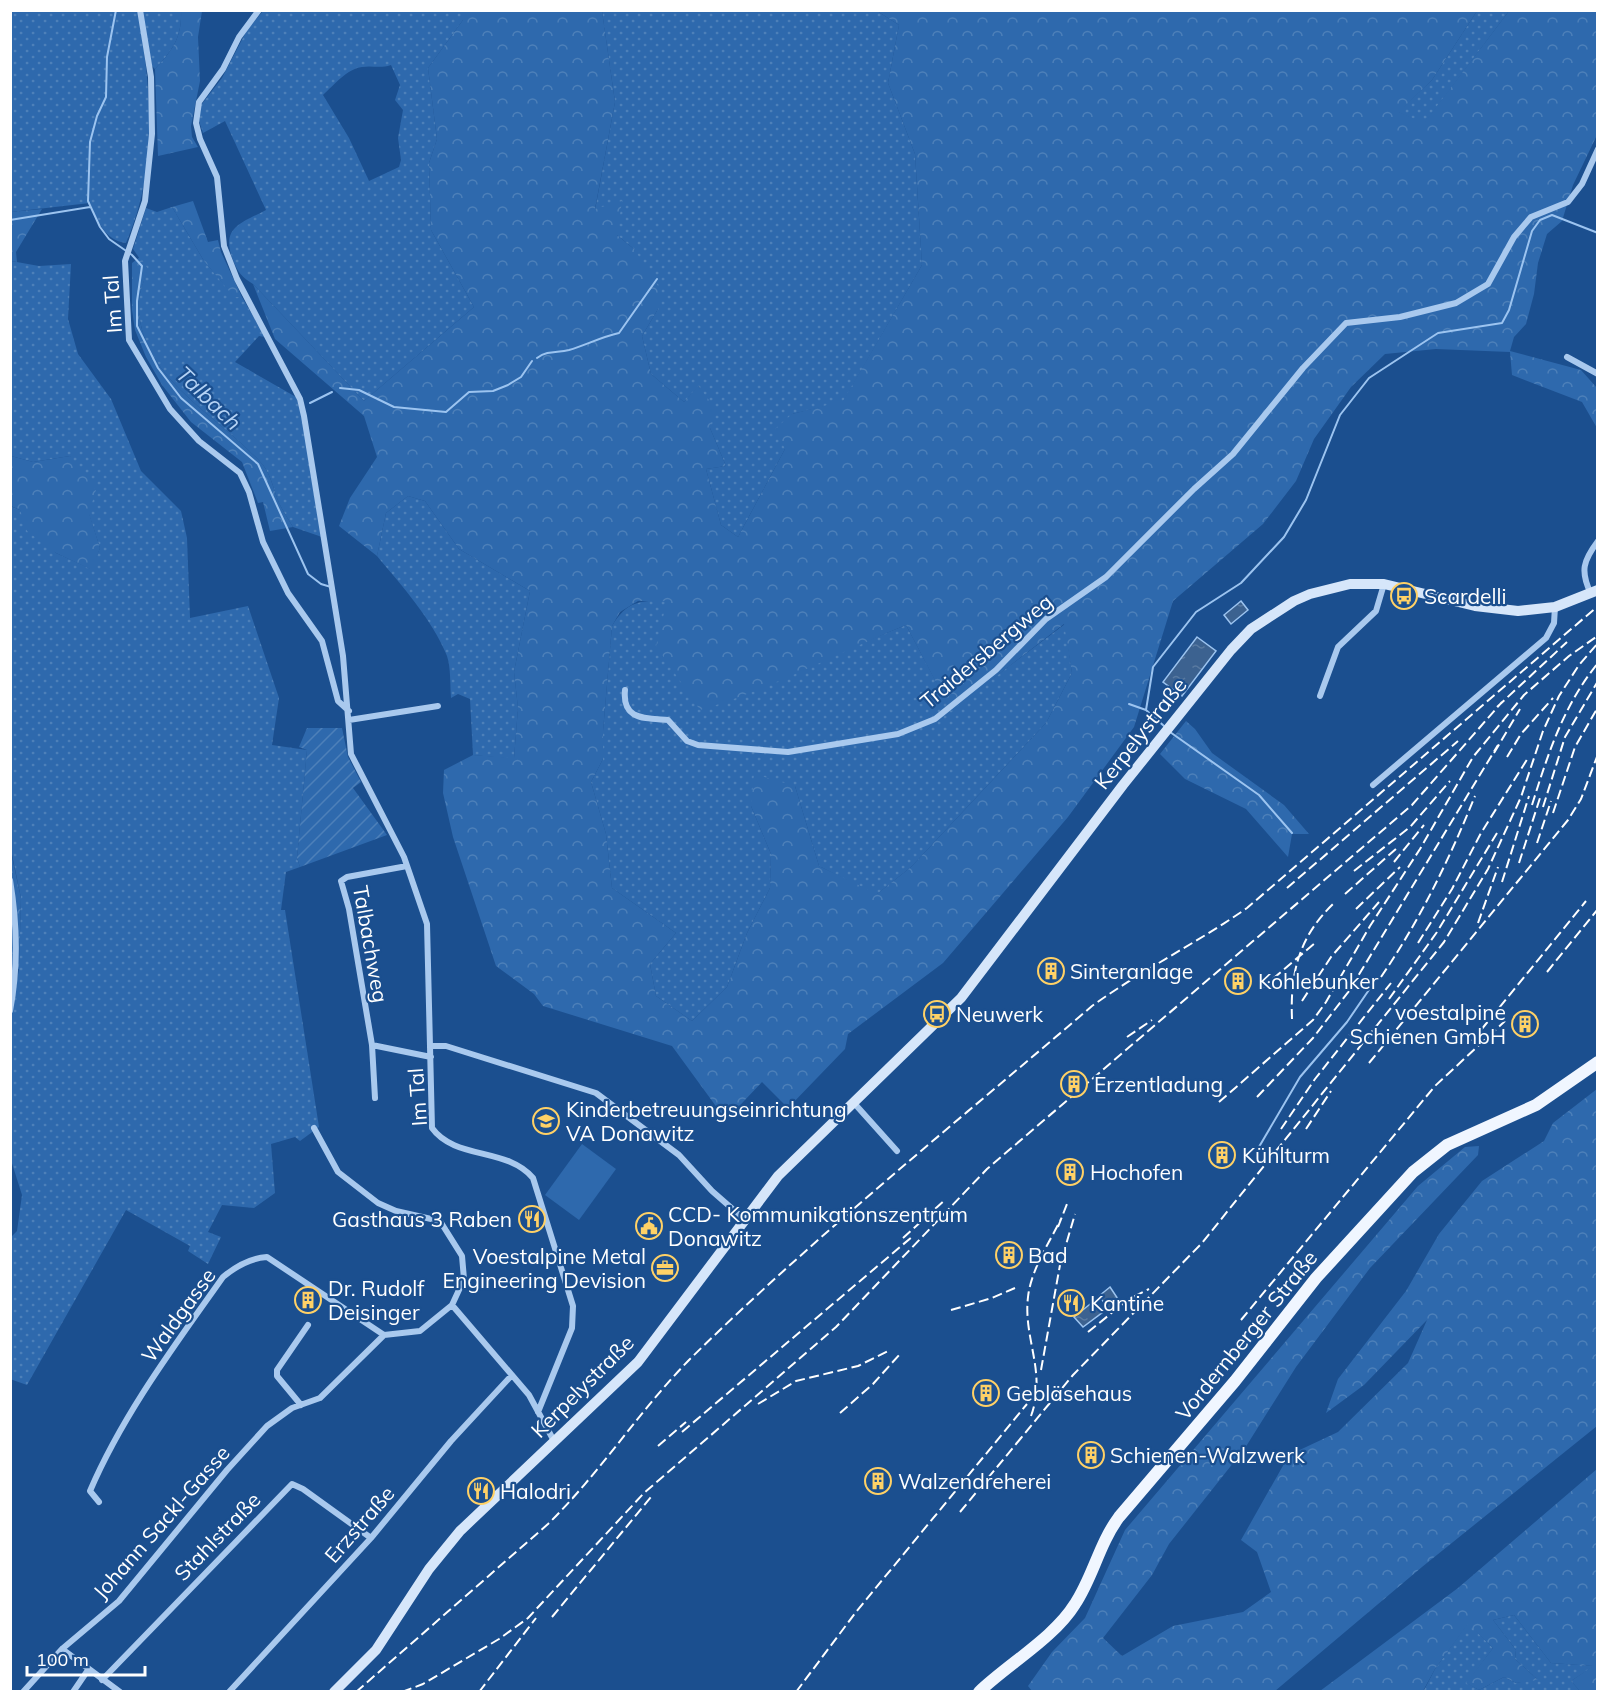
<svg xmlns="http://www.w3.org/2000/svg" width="1608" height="1702" font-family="Mulish,sans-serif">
<defs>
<pattern id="grass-dots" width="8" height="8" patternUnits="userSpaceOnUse" patternTransform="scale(1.5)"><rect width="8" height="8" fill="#2e69ad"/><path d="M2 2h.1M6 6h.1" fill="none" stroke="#4d80b9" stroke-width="1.8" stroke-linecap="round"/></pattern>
<pattern id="forest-crowns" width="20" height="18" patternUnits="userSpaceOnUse" patternTransform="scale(1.5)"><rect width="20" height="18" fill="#2e69ad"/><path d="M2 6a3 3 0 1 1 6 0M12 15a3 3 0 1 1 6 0" fill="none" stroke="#4d80b9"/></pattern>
<pattern id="garden-furrows" width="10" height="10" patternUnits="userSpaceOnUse" patternTransform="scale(1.5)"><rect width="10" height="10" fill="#2e69ad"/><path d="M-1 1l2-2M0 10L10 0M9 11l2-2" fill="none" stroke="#4d80b9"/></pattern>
<pattern id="water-ripples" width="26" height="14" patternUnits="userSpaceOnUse" patternTransform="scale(1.5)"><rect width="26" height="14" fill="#3c6290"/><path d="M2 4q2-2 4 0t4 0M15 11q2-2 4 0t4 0" fill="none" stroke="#597aa1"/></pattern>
</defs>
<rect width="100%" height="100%" fill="#1b4f8f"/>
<!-- grass -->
<path fill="url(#grass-dots)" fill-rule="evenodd" d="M11,11H138C151,90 159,167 126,243C104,240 98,221 90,203L11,212Z
M142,11H181C182,37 173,50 155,69L152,66Z
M263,11H463V20L428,68L437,139L429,163L431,230L474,307L364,401L253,284C242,277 238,273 233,260C220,227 242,223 266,210L225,121L203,133L199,121L201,105L222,78L247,30ZM391,65L400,85L395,100L403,110L398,138L401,160L399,167L369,181L349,138L323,95C334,85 347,69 362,67C373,65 379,69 391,65Z
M602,11H877L899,25L888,83L915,154L922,265L843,402L792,414L785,449L738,537L721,525L706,469L726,466L710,428L699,386L684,402L651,374L642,336L658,309L634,249L617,235L595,210L615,102Z
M1477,11H1509L1424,124L1398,112L1432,80Z
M172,207L204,261L234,296L242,297L265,337L259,336L235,362L296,397L302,415L322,537L293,527C288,519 283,511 279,503C274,491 271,475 263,465C220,415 135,377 139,300C140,290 145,279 147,269L133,249L146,208L157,212Z
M11,261L39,266L71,264L68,319L78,354L111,399L141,471L181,511L187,538L190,618L248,606L279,698L272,745L307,750L297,858L300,867L286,872L281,910H285L319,1127L300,1141L295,1137L271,1144L275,1193L254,1208L222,1205L208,1232L221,1237L208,1264L188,1251L190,1246L126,1210L27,1385L10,1379L11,1237L17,1231L22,1195L10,1157V1022L19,969L21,898L10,845V506L20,510L56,553L91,569L100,548L70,456L33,462L11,456Z
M408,496L425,501L459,549L530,591L514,672L518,708L514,759L473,755L470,699L458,694L451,698C450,685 451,668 447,656C432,619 402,586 377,556L386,513Z
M667,600L842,651L906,625L951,710L1065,624L1072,673L1046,723L911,867L876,895L819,866L795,786L751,806L771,854L770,888L747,933L727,987L692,1021L656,996L650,964L676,933L612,888L606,834L591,782L603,759V731L612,626C627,601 639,601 667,600Z
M1514,1615L1551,1663L1594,1666L1571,1681L1580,1691L1423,1692L1435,1669L1468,1623L1493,1648L1467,1683L1479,1690L1504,1677L1516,1683L1537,1679L1515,1659L1516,1650L1493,1620Z"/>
<!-- forest -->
<path fill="url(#forest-crowns)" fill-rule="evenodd" d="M181,11H202L198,37L200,81L191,126L192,137L198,147L158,156L155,69C173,50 182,37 181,11Z
M463,11H602L615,102L595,209L622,201L617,235L634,249L660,289L658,309L642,336L651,374L684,402L698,386L716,409L710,428L726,466L706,469L721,525L738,537L785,449L775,429L792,414L843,401L922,265L915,154L888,83L899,25L877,11H1477L1432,80L1399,112L1424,123L1509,11H1597V135L1573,185L1562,221L1547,234L1538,263L1534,294L1526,324L1514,337L1510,351L1581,370L1597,388V428L1582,402L1512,375L1510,352L1436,349L1385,354L1351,387L1314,439L1296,481L1263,524L1173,601L1134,727L1068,817L943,963L848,1034L845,1049L788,1108L762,1082L726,1120L672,1046L543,1006L534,994L496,966L453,837L443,793L444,770L473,755L514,758L518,708L514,672L530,591L459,549L425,501L408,496L386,513L377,556L339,526L350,498L377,457L364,416L275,339L253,284L364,401L474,307L431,230L429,163L437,139L428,68L463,20ZM638,601H667L656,646L700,710C771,689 837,653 906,625L951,711L1064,624L1072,673L1046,723L911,867L877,894L819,866L795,786L754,774L751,806L771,854L770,888L747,933L727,987L692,1021L656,996L650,964L676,933L612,888L606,834L591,782L603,759V731L612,626L620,612Z
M193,201L208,242L218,240L221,252L242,297H234L204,261L172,207Z
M42,209L16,252L17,262L11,261V212Z
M140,257L148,269C145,279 140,290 139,300C135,377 220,415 263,465C271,475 274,491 279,503C283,511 288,519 293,527L270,531L263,502L258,503L242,462L191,422L162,385L146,357L135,330L132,310V263Z
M11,456L33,462L70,456L96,490L89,513L100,548L92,570L56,553L27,531L20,510L11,506Z
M1186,721L1195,729L1212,753L1284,805L1309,834H1292L1288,857L1246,809L1185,779L1160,754Z
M10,848L21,898L19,969H11Z
M1597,1089V1426L1422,1567L1275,1691H1032L1028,1686L1052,1652L1085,1618L1125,1530L1418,1186L1465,1147L1479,1146L1478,1155L1370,1268L1296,1367L1245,1448L1169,1544L1152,1575L1103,1638L1122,1656L1173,1626L1243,1612L1271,1592L1257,1552L1241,1540L1289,1455L1338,1432L1408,1363L1427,1320L1364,1385L1326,1413L1338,1379L1406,1291L1439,1234L1482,1181L1544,1141L1553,1123Z
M1597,1469V1691H1580L1571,1681L1593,1666L1551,1663L1514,1615L1493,1620L1516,1650L1515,1659L1538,1680L1516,1683L1504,1677L1479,1690L1466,1683L1493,1648L1468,1624L1435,1669L1423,1691H1320L1458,1588Z"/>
<!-- garden -->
<path fill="url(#garden-furrows)" d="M307,728H342L348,757L361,782L353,788L387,835L300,867L297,858L307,750L299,747Z"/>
<!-- pitch -->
<path fill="#2e69ad" d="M582,1144L616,1169L579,1220L545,1195Z"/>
<!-- water -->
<path fill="url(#water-ripples)" stroke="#9cc4f0" stroke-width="1.5" d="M1241,601L1248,610L1231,624L1224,615Z
M1197,637L1216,651L1182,696L1163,682Z
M1110,1287L1120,1302L1109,1309L1099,1296Z
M1094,1301L1103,1312L1083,1327L1074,1317Z"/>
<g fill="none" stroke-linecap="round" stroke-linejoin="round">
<!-- stream -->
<path stroke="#9cc4f0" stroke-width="2" d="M116,10L107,57L106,97L97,116L90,142L88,201L100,227L109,239L132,255L142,266L137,301V326L158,368L181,398L258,464L308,574L321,584L331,587
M10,220L90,207
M537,358C548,350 557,353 569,350C586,345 601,337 619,333L657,279
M340,388L359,390L394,407L446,412L469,392L493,391L508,385L521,377L532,361
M310,403L332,392
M1129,704L1146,710
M1164,726L1146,710L1153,667L1196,612L1241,583L1284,537L1306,500L1340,415L1369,378L1438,333L1502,323L1509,310L1532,231L1540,220L1552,215L1598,233
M1170,732L1259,795L1292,833
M1256,1152L1300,1077L1347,1022L1373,984"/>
<!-- street -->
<path stroke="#a9c9ee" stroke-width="6" d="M140,10L151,77L152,134L145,201L125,261L129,340L170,409L199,441L240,473L249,492L263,542L288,593L322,641L338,701L349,711
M259,10L239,37L223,69L199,102L196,123L200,139L217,177L224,246L237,279L300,399L304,416L343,656L351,754L404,857L427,924L432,1128C455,1160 507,1147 533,1178L573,1306L572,1328L538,1412
M1567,357L1598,374
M1591,594C1580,571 1583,561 1598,541
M625,690C622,720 644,718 668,720L687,741L698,745L788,752L898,734L935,719L996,670L1046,619L1106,577L1194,489L1233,454L1303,368L1346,323L1400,317L1456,303L1488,284L1514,237L1531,217L1568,202L1582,184L1598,149
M1320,696L1338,647L1376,611L1384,584
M349,720L438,706
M1373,785L1546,638L1554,623L1555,607
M407,866L347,877L341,881L349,909L372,1045L431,1057
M10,880C17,922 18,969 10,1011
M372,1045L375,1098
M431,1046H446L596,1093L679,1155L712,1191L744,1219
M854,1103L897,1151
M452,1305L529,1395L554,1441
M301,1405L277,1376V1370L308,1325
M99,1502L90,1491C123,1414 175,1345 223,1277C235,1267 250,1258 267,1257L384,1335
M62,1649L120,1692
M102,1680L292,1484L303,1489L371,1538
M23,1692L62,1649L119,1601L227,1470L267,1426L292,1408L320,1398L384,1335L420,1331L452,1305L464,1279L462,1256L440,1221L396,1211L378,1203L338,1172L314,1128
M73,1692L88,1670
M229,1692L371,1538L451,1441L512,1375"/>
<!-- secondary -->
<path stroke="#d6e6fa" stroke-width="10" d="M334,1692L376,1650L429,1569L460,1531L638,1362L778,1176L961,998L1123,785L1231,650L1251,629L1294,601L1310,594L1350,584H1384L1475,606L1518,611L1555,607L1598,590"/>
<!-- primary -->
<path stroke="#f0f6ff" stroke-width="12" d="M979,1692C1008,1664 1054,1638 1075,1604C1093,1577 1099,1544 1119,1517L1235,1381L1316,1278L1413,1172L1447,1145L1536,1105L1598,1062"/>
<!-- rail -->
<path stroke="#fff" stroke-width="2" stroke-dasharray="10 4.5" stroke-linecap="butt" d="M1497,707L1567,642
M1494,753L1520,709
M1507,757L1521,734L1553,698
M1532,805C1548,754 1563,706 1598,663
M1543,807L1565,737L1598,681
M1553,813L1575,747L1598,707
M1537,843L1551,801
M1394,862L1424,825
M1519,863L1540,798
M1354,871L1410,827L1450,781
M1502,882L1529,796
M1287,888L1458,741
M1345,894L1397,848
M1356,909L1400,867
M1478,923L1498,867
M1418,943L1452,889L1481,833L1528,758
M1547,972L1598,909
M1381,977C1420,920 1449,860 1475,796
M1262,988L1315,943
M1389,999L1437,932L1497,833
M1302,1001L1331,957L1379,902
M1292,1019C1290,973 1299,937 1333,904
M1127,1037L1152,1020
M1472,1041L1586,901
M1369,1063L1568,820L1581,799L1598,754
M1257,1097L1313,1038L1349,991L1498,745
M1219,1102L1313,1020L1326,1002L1370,926L1420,849L1473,757L1524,695L1569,656L1596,637
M1281,1129L1315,1079L1391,983
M1306,1129L1331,1091
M1058,1227L1067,1204
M903,1238L945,1200
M951,1310L992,1298L1015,1288
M1241,1320L1435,1086L1505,1021
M1088,1332L1129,1299L1149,1289
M1041,1370L1060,1265L1075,1214
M758,1404L796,1381L858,1366L888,1351
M840,1413L873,1384L900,1354
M1031,1416C1047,1372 1023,1339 1028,1297C1031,1270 1049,1243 1061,1219
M682,1432L913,1236
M1016,1444L1073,1375L1202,1243L1444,942L1488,869L1521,797L1543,731L1559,696L1579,665L1598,643
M658,1446L686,1422
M960,1512L1021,1438
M552,1617L651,1497
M356,1692L548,1524C600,1473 639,1411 690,1359C817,1234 957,1122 1092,1006C1142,970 1197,943 1247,908L1598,606
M402,1692L423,1684L499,1639L528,1618L644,1493L836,1327L987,1169L1412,805L1502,702
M479,1692L536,1618
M796,1692L856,1612L1027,1404"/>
</g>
<!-- icons -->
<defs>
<symbol id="bus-ring" viewBox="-11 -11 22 22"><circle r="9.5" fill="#1b4f8f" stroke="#ffd166" stroke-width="1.5"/><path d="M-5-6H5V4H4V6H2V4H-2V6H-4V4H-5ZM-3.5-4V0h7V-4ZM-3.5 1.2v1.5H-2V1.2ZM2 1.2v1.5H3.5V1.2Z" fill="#ffd166"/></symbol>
<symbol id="building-ring" viewBox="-11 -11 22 22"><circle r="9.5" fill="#1b4f8f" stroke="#ffd166" stroke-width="1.5"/><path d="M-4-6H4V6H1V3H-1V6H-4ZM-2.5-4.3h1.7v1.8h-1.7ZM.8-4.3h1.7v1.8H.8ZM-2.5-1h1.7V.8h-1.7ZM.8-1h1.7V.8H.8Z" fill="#ffd166"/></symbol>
<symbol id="school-ring" viewBox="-11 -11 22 22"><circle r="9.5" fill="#1b4f8f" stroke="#ffd166" stroke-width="1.5"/><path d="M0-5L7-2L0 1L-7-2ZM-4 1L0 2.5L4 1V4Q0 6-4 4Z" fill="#ffd166"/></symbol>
<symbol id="restaurant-ring" viewBox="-11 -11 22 22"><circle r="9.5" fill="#1b4f8f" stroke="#ffd166" stroke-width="1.5"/><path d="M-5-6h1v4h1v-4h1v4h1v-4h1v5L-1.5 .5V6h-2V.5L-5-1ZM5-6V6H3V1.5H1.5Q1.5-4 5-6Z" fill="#ffd166"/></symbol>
<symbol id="civic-ring" viewBox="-11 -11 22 22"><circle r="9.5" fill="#1b4f8f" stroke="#ffd166" stroke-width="1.5"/><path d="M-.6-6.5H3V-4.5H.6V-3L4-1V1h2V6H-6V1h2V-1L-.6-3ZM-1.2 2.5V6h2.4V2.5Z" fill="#ffd166"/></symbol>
<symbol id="office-ring" viewBox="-11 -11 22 22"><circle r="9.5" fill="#1b4f8f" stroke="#ffd166" stroke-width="1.5"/><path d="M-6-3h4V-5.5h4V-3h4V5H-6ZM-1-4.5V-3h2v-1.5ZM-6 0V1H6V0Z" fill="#ffd166"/></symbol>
</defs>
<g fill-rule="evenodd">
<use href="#bus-ring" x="1389" y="581" width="30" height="30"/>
<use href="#building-ring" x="1036" y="956" width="30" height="30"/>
<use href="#building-ring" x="1223" y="966" width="30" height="30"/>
<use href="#bus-ring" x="922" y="999" width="30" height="30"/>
<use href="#building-ring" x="1510" y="1009" width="30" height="30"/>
<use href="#building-ring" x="1059" y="1069" width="30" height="30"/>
<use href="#school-ring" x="531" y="1106" width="30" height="30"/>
<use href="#building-ring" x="1207" y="1140" width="30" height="30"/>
<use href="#building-ring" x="1055" y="1157" width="30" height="30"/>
<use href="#restaurant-ring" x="517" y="1204" width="30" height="30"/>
<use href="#civic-ring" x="634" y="1211" width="30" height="30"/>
<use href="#building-ring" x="994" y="1240" width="30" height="30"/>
<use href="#office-ring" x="650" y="1253" width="30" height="30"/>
<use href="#building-ring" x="293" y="1285" width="30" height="30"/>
<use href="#restaurant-ring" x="1056" y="1288" width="30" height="30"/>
<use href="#building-ring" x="971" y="1378" width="30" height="30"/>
<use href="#building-ring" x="1076" y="1440" width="30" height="30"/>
<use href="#building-ring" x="863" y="1466" width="30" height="30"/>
<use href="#restaurant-ring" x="466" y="1476" width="30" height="30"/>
</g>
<g text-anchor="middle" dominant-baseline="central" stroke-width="4.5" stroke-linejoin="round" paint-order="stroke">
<!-- street labels -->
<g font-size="21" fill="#fff" stroke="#1b4f8f">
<text transform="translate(112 304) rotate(-94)">Im Tal</text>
<text transform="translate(986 651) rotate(-40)">Traidersbergweg</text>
<text transform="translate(1140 733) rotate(-52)">Kerpelystraße</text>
<text transform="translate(371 944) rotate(80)">Talbachweg</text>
<text transform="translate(417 1097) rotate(-94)">Im Tal</text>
<text transform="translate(178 1315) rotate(-54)">Waldgasse</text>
<text transform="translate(1246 1335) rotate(-51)">Vordernberger Straße</text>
<text transform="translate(582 1386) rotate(-45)">Kerpelystraße</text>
<text transform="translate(161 1522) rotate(-49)">Johann Sackl-Gasse</text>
<text transform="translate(359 1524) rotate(-49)">Erzstraße</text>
<text transform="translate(217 1536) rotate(-46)">Stahlstraße</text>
</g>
<!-- poi labels -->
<g font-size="21" fill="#fff" stroke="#1b4f8f" text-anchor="start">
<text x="1424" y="596">Scardelli</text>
<text x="1070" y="971">Sinteranlage</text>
<text x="1258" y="981">Kohlebunker</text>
<text x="1506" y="1012" text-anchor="end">voestalpine<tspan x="1506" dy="24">Schienen GmbH</tspan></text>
<text x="956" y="1014">Neuwerk</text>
<text x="1094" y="1084">Erzentladung</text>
<text x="566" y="1109">Kinderbetreuungseinrichtung<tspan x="566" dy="24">VA Donawitz</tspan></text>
<text x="1242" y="1155">Kühlturm</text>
<text x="1090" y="1172">Hochofen</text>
<text x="668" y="1214">CCD- Kommunikationszentrum<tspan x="668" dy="24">Donawitz</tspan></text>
<text x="512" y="1219" text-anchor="end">Gasthaus 3 Raben</text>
<text x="1028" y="1255">Bad</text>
<text x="646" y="1256" text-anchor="end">Voestalpine Metal<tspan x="646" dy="24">Engineering Devision</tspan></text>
<text x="328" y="1288">Dr. Rudolf<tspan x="328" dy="24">Deisinger</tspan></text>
<text x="1090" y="1303">Kantine</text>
<text x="1006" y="1393">Gebläsehaus</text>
<text x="1110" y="1455">Schienen-Walzwerk</text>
<text x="898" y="1481">Walzendreherei</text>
<text x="500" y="1491">Halodri</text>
</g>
<!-- water labels -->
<g font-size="22" font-style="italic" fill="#b5d3f5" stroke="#1b4f8f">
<text transform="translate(209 398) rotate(44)">Talbach</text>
</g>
</g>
<!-- border -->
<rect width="1608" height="1702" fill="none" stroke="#ffffff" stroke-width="24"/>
<!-- scale -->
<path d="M27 1666v9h118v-9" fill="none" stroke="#ffffff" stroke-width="3"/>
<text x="36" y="1666" font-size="18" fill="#ffffff" stroke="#1b4f8f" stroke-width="4.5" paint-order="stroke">100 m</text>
</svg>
